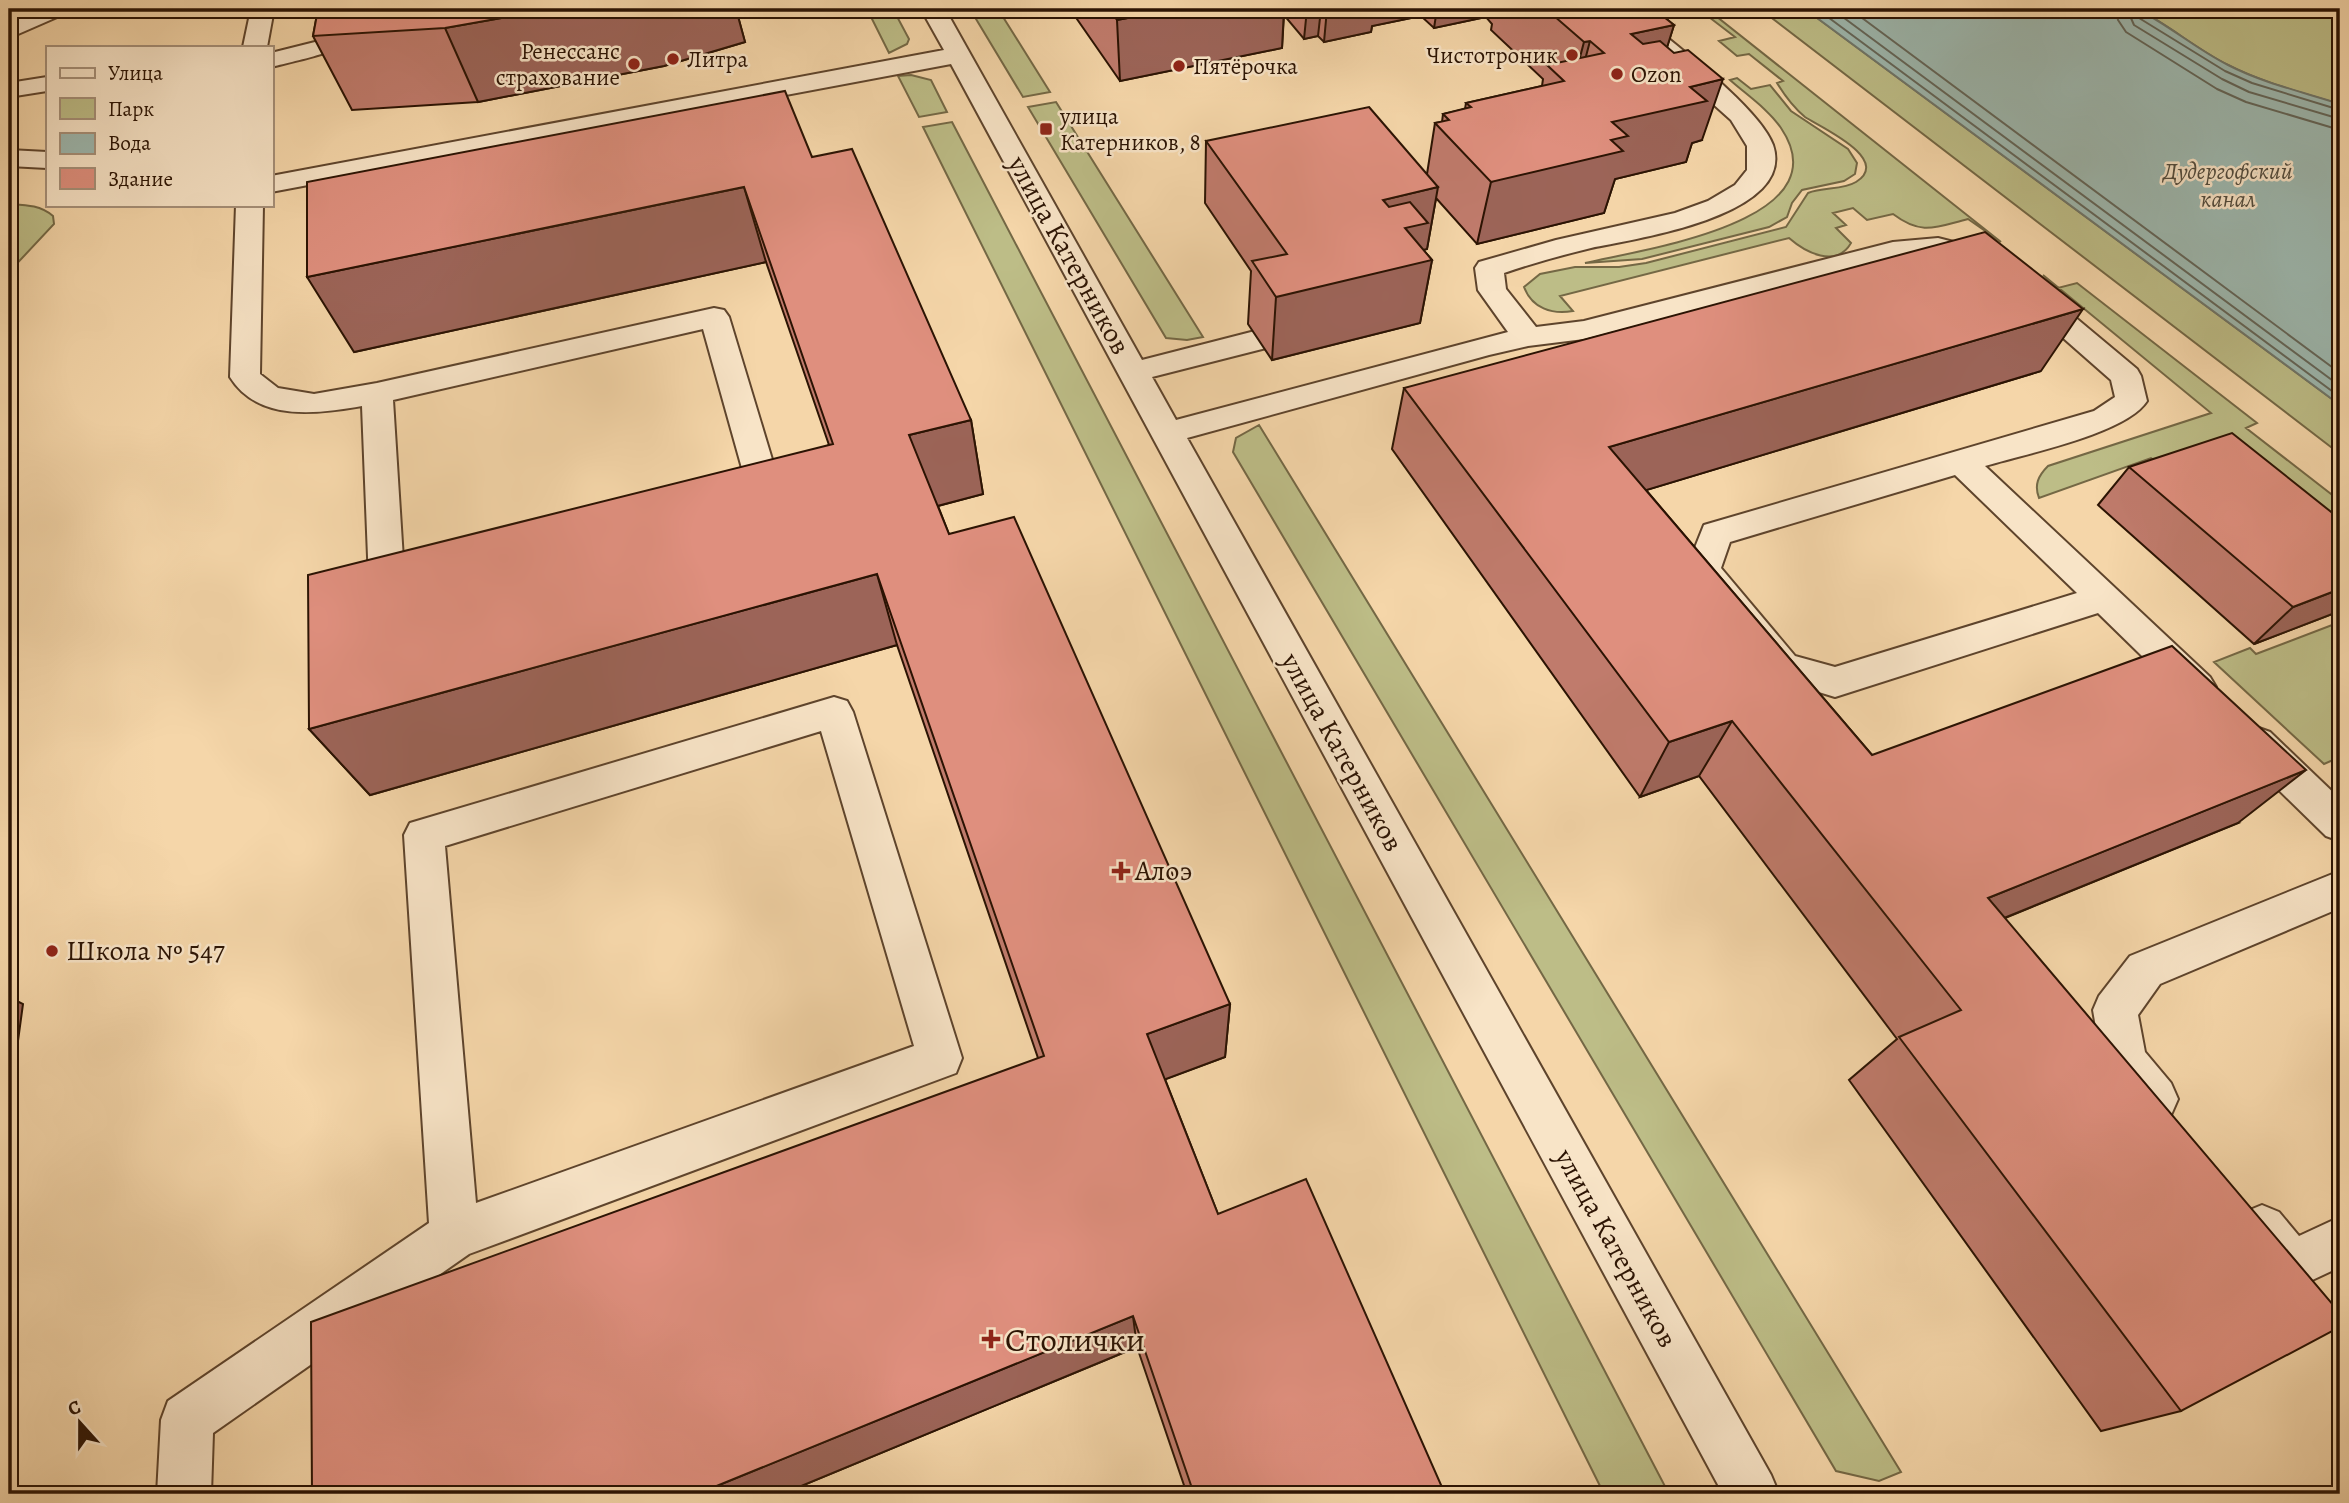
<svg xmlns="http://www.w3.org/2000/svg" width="2349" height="1503" font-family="Alegreya,serif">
<rect width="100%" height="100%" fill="#f5d6a9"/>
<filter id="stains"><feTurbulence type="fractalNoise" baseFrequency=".00286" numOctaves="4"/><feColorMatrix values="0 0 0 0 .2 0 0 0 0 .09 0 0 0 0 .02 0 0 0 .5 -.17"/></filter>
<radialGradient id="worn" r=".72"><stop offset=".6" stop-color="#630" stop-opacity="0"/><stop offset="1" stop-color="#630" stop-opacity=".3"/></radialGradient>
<!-- green -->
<path fill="#bdbd87" stroke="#746845" stroke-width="2" d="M867,9H893L909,39L907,44L889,53Z
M970,9H998L1050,92L1023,97Z
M1679,9H1707L2001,242L1968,219C1936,227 1922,236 1893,214L1867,220L1853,208L1833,213L1846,225L1836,228L1851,243C1836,269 1805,252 1789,238L1560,296L1573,311C1552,315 1532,308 1524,287L1540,274L1575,267H1619L1646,263L1786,227L1808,193C1823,187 1843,190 1856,182C1893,159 1818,126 1805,117C1793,107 1785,96 1777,83L1783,81L1749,54L1737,56L1719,41L1735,37L1705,14L1688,17Z
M1760,9H1805L2340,405V454Z
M2137,9H2340V104C2303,93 2263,83 2228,65C2196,49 2169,25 2137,9Z
M911,75L931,80L947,112L919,117L898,76Z
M1737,78L1751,89L1770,85L1791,111L1848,149L1857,163L1855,174L1844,181L1802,190L1792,203L1787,217L1769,227L1642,259L1585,263C1638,250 1845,223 1781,128C1768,109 1747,95 1730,80Z
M1056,102L1203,337L1187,340L1166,338L1028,107Z
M952,122L1669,1494H1604L923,127Z
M9,204C26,205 40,205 53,216L54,224L9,272Z
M2043,275L2058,288L2077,283L2257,423L2246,428L2340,501V584L2151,458L2039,498C2034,485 2038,476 2048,466L2211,413Z
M1259,425L1901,1472L1879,1481L1836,1471L1233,452L1236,438Z
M2340,622V757L2324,764L2214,662L2250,648L2256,654Z"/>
<!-- water -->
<path fill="#9db8af" stroke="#6f766a" stroke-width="2" d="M1805,9H2137C2169,25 2196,49 2228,65C2263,83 2303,92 2340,104V405Z"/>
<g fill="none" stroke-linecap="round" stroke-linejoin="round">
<!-- shore -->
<path stroke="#646659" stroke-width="2" d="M1817,9L2340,397
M1832,9L2340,386
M1850,9L2340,373
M2116,9L2118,20L2126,32L2217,89L2246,102L2340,130
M2127,9L2134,25L2222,79L2249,92L2340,119
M2136,9L2139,18L2225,71L2252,83L2340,110"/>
<defs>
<path id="minor" d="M38,9H68L64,14L9,38V22Z
M251,9H274L267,47H243Z
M340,9H362C362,15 364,25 361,31C354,50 290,62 271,67V53L315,42L338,27Z
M921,9H945L1142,360L1259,330L1270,333L1274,340L1270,347L1152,377L1176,420L1508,332L1478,290L1475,268L1479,262L1556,240L1675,213L1708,201L1735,185L1747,170V146L1731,120L1607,9H1632C1666,38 1759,106 1773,145C1797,216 1634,239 1591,248C1562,255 1533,263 1504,273L1506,289L1536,327L1584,321L1893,242L1938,238L1989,251L1993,257L1989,263L1979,265L1937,254L1894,258L1584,339L1528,346L1489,355L1187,438L1771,1475L1779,1494H1723L951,64L271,192V176L944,50Z
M47,77V91L9,97V83Z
M9,150L47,152V168L9,166Z
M236,205H263L260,374L278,388L314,394L377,383L714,308L724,310L729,317L787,509L782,517L765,522L753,518L748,510L752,504L703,329L393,400L406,607L401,616L388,620L375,616L370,607L362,406C317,414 258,422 230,377Z
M2030,285L2040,288L2137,369L2141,376L2147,401C2126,434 2024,454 1985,466L2210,677L2216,687L2210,697L2197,702L2184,697L2098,613L1835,697L1770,677L1686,570L1704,525L2094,411L2115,397L2111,380L2020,300L2016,294L2020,288ZM1955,475L2077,593L1835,667L1795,656L1721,568L1730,542Z
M834,697L847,701L853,712L962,1058L956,1073L469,1254L213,1433L211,1494H157L161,1420L168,1401L429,1223L404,835L410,823ZM821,731L914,1046L476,1203L445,846Z
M2256,727L2270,732L2340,799V841L2326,836L2242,754L2237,743L2242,732Z
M2340,871V908L2160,984L2138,1015L2145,1052L2171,1083L2178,1099L2171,1115L2155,1121L2139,1115L2108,1077L2102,1062L2093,1010L2099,996L2130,956Z
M2262,1205L2279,1212L2299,1236L2340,1217V1267L2291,1290C2265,1279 2248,1255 2238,1229L2245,1212Z"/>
</defs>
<!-- minor casing -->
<use href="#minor" stroke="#5e442c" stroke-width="4"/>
<!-- minor -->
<use href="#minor" fill="#f8e4c7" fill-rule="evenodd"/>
</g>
<!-- wall -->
<path fill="#c07b6c" stroke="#2b1303" stroke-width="2" d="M318,9H736L745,42L664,66L478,102L352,110L313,36Z
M1070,9H1654L1674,25L1667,47L1702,140L1692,143L1686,162L1615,179L1604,213L1477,244L1436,198L1427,249L1423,250L1432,260L1420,323L1272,360L1248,324L1251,271L1205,203L1206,141L1427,174L1435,123L1442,122L1443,114L1465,109L1466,103L1542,86L1543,79L1491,30L1492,24L1486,17L1434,28L1421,16L1372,26L1371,32L1324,42L1318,36L1304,39L1284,15L1282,48L1120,81Z
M812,157L971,420L983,494L938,506L949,534L1230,1004L1225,1057L1165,1079L1218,1214L1445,1494H1187L1137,1347L782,1494H312L1038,1058L897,645L370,795L309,729L829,445L766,262L354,352Z
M2041,371L1646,490L1872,755L2238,823L2005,918L2181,1411L2101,1431L1849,1080L1897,1039L1699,776L1640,797L1392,449L1404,388Z
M2129,467L2340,611L2254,644L2098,505Z"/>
<!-- shaded-wall -->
<path fill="#9c6458" stroke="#2b1303" stroke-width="2" d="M553,9H736L745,42L664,66L478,102L445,28Z
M1177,9H1284L1282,48L1120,81L1117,20Z
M1307,9H1321L1318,36L1304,39Z
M1327,9H1422L1421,16L1372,26L1371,32L1324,42Z
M1437,9H1487L1486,17L1434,28Z
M1674,25L1655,86L1631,34Z
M1590,41L1574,102L1568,103L1584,42Z
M1723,79L1702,140L1692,143L1686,162L1615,179L1604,213L1477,244L1491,182L1612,122L1690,87Z
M744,187L766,262L354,352L307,277Z
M1438,187L1427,249L1423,250L1432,260L1420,323L1272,360L1276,297L1383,200Z
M2083,309L2041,371L1587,508L1609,447Z
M971,420L983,494L926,509L909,435Z
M877,574L897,645L370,795L309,729Z
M2340,589V611L2254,644L2293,607Z
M1732,721L1699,776L1640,797L1669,742Z
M2306,770L2238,823L1935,946L1988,898Z
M9,997L23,1004L9,1107Z
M1230,1004L1225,1057L1150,1085L1147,1034Z
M1133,1316L1137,1347L782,1494H697Z"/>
<!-- building -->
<path fill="#df8f7e" stroke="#2b1303" stroke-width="2" d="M318,9H553L445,28L313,36Z
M1109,9H1177L1117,20Z
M1546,9H1654L1674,25L1631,34L1643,44L1660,41L1674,53L1688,50L1723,79L1690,87L1707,101L1612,122L1628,136L1611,140L1623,151L1491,182L1435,123L1449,120L1443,114L1471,107L1466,103L1564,81L1547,65L1604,53L1590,41L1584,42Z
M785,91L812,157L852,149L971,420L909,435L949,534L1014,517L1230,1004L1147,1034L1218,1214L1306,1179L1445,1494H1194L1133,1316L697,1494H312L311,1322L1044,1056L877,574L309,729L308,575L833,444L744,187L307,277V182Z
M1369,107L1438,187L1383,200L1389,207L1410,202L1428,223L1405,228L1432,260L1276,297L1252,261L1287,254L1206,141Z
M1985,232L2083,309L1609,447L1872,755L2172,646L2306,770L1988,898L2340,1313V1327L2181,1411L1899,1037L1961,1010L1732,721L1669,742L1404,388Z
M2232,433L2340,519V589L2293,607L2129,467Z"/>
<!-- markers -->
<g fill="#8f2418" stroke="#f8e4c7" stroke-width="2.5">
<circle cx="1572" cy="55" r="7"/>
<circle cx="673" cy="59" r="7"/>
<circle cx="634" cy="64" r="7"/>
<circle cx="1179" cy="66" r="7"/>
<circle cx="1617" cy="74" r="7"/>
<rect x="1039" y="122" width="14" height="14" rx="3.5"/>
<path d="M1117.5 860.5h7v7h7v7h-7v7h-7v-7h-7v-7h7z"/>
<circle cx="52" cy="951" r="7"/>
<path d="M987.5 1328.5h7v7h7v7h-7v7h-7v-7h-7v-7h7z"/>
</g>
<g text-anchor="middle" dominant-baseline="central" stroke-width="5" stroke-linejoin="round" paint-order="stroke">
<!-- far-poi labels -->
<g font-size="23" fill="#2b1303" stroke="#f8e4c7" text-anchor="start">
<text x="620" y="51" text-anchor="end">Ренессанс<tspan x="620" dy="26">страхование</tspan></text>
<text x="1558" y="55" text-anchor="end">Чистотроник</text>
<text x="687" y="59">Литра</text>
<text x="1193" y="66">Пятёрочка</text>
<text x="1631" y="74">Ozon</text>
<text x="1060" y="116">улица<tspan x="1060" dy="26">Катерников, 8</tspan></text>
</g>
<!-- far-water labels -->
<g font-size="24" font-style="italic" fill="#534d3f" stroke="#f8e4c7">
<text x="2228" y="171">Дудергофский<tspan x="2228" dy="28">канал</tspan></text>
</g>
<!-- street labels -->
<g font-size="28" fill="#2b1303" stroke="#f8e4c7">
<text transform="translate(1069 255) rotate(61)">улица Катерников</text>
<text transform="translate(1342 752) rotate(61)">улица Катерников</text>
<text transform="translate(1616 1248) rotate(61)">улица Катерников</text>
</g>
<!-- poi labels -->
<g font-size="28" fill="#2b1303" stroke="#f8e4c7" text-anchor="start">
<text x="1135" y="871">Алоэ</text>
<text x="66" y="951">Школа № 547</text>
</g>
<!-- near-poi labels -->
<g font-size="33" fill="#2b1303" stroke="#f8e4c7" text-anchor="start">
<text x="1005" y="1339">Столички</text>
</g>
</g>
<!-- margin -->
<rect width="2349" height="1503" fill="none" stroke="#f5d6a9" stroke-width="35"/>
<rect x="10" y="10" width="2328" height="1482" fill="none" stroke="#2b1303" stroke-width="3.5"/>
<rect x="18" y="18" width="2314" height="1468" fill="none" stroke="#2b1303" stroke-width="2"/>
<!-- legend -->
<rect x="46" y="46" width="228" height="161" fill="#f8e4c7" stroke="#a69079" stroke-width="2"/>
<rect x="60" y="68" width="35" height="10" fill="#f8e4c7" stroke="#a69079" stroke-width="2"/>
<text x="108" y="80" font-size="21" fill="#2b1303">Улица</text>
<rect x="60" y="98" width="35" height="21" fill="#bdbd87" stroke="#a69079" stroke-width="2"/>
<text x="108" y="116" font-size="21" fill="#2b1303">Парк</text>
<rect x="60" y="133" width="35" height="21" fill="#9db8af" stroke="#a69079" stroke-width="2"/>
<text x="108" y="150" font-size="21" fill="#2b1303">Вода</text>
<rect x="60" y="168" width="35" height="21" fill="#df8f7e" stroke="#a69079" stroke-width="2"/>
<text x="108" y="186" font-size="21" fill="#2b1303">Здание</text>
<!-- north arrow -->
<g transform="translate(80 1423) rotate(339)" stroke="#f8e4c7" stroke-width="5" paint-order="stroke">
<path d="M0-5L12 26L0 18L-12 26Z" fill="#2b1303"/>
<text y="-10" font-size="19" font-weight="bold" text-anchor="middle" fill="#2b1303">С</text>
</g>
<rect width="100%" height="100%" filter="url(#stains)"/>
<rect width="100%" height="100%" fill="url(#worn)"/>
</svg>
